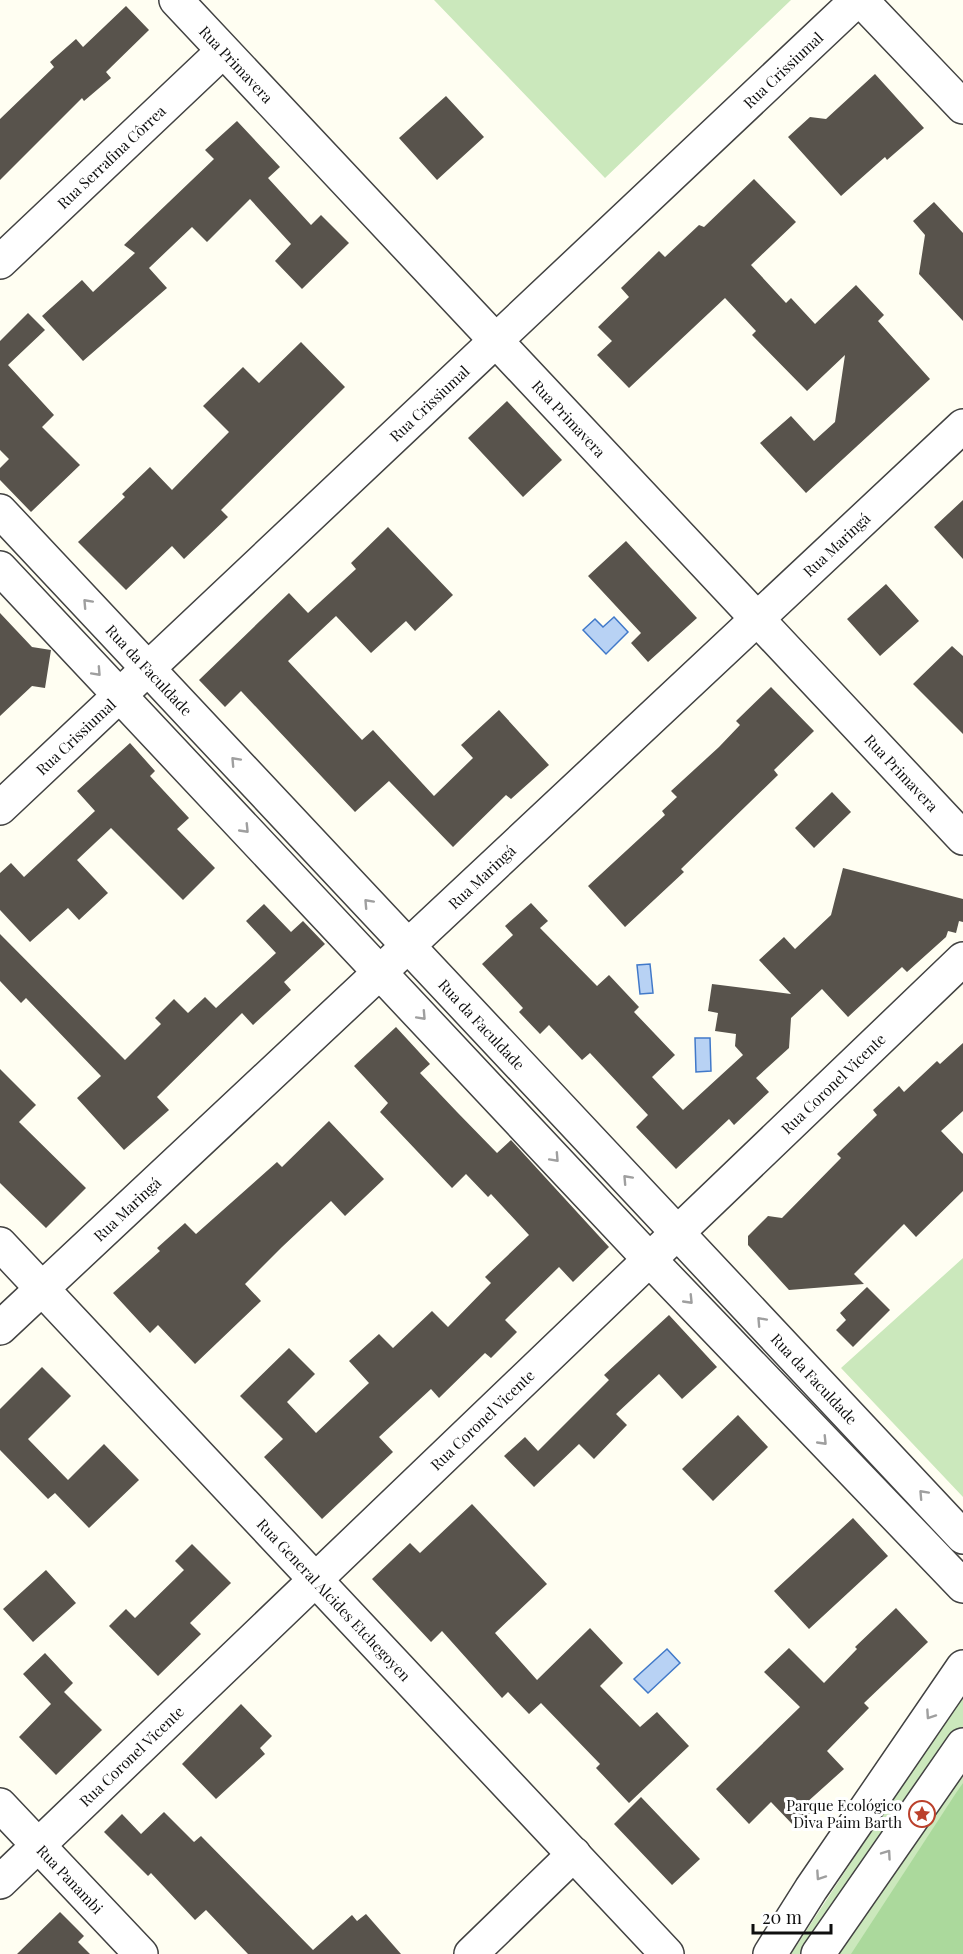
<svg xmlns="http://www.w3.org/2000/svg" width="963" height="1954" font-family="'Playfair Display',serif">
<rect width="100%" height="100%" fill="#fffef2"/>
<!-- green -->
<path fill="#cbe8bc" d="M434,0H791L605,178Z
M963,1258V1497L841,1368Z
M963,1674V1954H791L867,1838Z"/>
<!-- forest -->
<path fill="#abd99c" d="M963,1783V1954H851L956,1793Z"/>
<!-- water -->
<path fill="#b8d2f4" stroke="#4179c9" stroke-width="1.5" d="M614,617L628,632L606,654L583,630L595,619L603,627Z
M650,964L653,993L640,994L637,965Z
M695,1038H710L711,1071L696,1072Z
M667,1649L680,1663L648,1693L634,1679Z"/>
<!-- building -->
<path fill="#58534c" d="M126,6L149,30L106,72L111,78L84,101L82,98L0,180V119L54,67L50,62L76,39L83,47Z
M875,74L924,128L887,160L885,157L841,196L788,137L810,117L826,119Z
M446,96L484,137L437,180L399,138Z
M237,121L280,167L268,178L311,225L321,215L349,243L302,289L275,261L291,244L250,199L207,242L192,227L149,268L167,288L83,361L42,316L82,280L93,292L135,253L124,245L214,159L205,150Z
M754,179L796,222L751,265L786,303L791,298L815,324L856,285L884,315L878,321L930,379L806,493L760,443L791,416L814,441L835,422L845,355L807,391L752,335L756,331L725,298L629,388L597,355L612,341L598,327L629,297L621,288L659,251L665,257L699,225L704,227Z
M934,202L963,233V321L919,274L925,235L913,221Z
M28,313L45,330L8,365L54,415L42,427L80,465L31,512L0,480V468L9,459L0,450V341Z
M301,342L345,387L221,510L228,517L184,559L172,546L126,590L78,542L125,497L122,494L150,467L172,490L229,432L203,406L243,367L259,383Z
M507,401L562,460L523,497L468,438Z
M963,500V559L934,527Z
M388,527L453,595L415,631L406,621L371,653L336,616L288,661L362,740L373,730L434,796L473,758L461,745L499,710L549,765L511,799L506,795L453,847L389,781L355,812L241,691L225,707L199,680L289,593L308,613L356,569L351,563Z
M626,541L697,618L648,662L631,643L641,633L588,576Z
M886,584L919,621L880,656L847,619Z
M0,613L32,647L51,650L45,688L32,686L0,716Z
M952,646L963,656V734L913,684Z
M771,687L814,731L774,770L778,775L681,869L684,872L625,927L588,886L665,815L662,811L677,797L671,791L719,747L740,725L736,721Z
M130,743L155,771L150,776L189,818L177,829L215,868L183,900L111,828L77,860L108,893L79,920L68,908L30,942L0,910V873L11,863L24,877L95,811L77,791Z
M832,792L851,812L814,848L795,828Z
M843,868L963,899V922L959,921L956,933L948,931L946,937L907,972L902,967L848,1017L822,989L791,1018L789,1048L756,1078L769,1092L734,1125L729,1119L676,1169L636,1127L648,1115L590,1053L582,1060L549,1025L540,1034L519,1012L523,1008L482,964L513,935L505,926L531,903L548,921L540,928L597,986L609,975L639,1007L634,1012L675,1055L652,1077L683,1110L743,1055L735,1046L736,1034L715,1031L718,1013L708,1011L712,984L791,994L759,960L784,937L795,949L831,915Z
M264,904L291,932L303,921L325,944L284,982L291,990L253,1025L242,1013L157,1097L169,1110L124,1150L77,1098L101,1076L26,998L21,1003L0,981V934L125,1060L161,1024L155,1018L174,999L188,1013L205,997L216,1008L276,953L246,921Z
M396,1027L430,1064L420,1073L457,1112L497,1153L511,1140L609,1247L573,1282L559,1267L505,1320L517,1332L491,1358L485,1353L439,1398L431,1389L379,1437L393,1452L322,1519L264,1457L283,1439L240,1396L289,1348L315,1374L287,1402L316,1433L369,1383L349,1361L379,1334L393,1348L432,1311L448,1327L491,1283L485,1277L529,1235L491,1194L488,1197L466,1174L452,1188L380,1112L388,1103L354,1066Z
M963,1043V1111L941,1131L963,1154V1191L916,1237L904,1224L854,1274L864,1284L789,1290L748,1245V1236L768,1216L782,1218L841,1158L837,1154L877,1115L873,1110L899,1086L904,1092L937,1061L940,1064Z
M0,1069L36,1105L19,1122L86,1188L46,1228L0,1183Z
M329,1121L384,1179L345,1216L331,1201L282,1247L245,1284L261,1301L195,1364L158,1325L150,1333L113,1293L160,1251L157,1248L185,1223L196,1234L277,1162L282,1167Z
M867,1287L890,1310L853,1347L836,1330L846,1320L840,1313Z
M669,1315L717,1367L682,1399L659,1374L616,1414L627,1425L594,1459L579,1444L534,1487L504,1456L525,1437L538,1451L609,1380L604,1375Z
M42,1367L71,1396L28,1439L68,1480L104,1444L139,1480L89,1528L55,1493L48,1499L0,1450V1409Z
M738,1415L768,1447L713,1501L682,1469Z
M472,1504L547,1584L495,1633L537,1680L590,1628L623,1663L600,1686L640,1727L657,1712L689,1746L629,1803L596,1768L600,1764L541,1703L529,1714L508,1692L502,1698L442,1631L431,1642L372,1579L410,1543L420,1553Z
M853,1518L888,1556L809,1629L774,1591Z
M192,1544L231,1583L190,1623L201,1634L158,1676L109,1626L126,1609L135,1618L184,1570L175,1561Z
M46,1570L76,1603L33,1642L3,1609Z
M896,1608L928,1642L864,1703L869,1708L827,1751L844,1769L805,1804L812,1811L795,1827L771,1802L749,1824L716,1789L800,1707L764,1672L789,1648L824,1683L857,1649L855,1647Z
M45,1653L73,1683L64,1692L102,1730L56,1775L19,1737L51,1704L23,1674Z
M241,1704L272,1736L260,1748L265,1754L216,1799L182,1764Z
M641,1797L700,1859L672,1885L614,1824Z
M164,1812L194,1842L201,1836L313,1950L352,1915L357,1921L366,1914L401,1954H248L206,1910L195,1920L151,1873L148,1876L104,1832L122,1814L141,1834Z
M60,1912L84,1936L78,1942L90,1954H17Z"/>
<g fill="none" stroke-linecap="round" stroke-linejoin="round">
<defs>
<g id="minor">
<path id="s1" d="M176,0L963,838"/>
<path d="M861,0L963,107"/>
<path id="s2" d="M0,262L223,51"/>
<path id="s3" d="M0,511L963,1537"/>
<path d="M0,568L649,1259L963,1586"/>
<path id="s4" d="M0,808L857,0"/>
<path id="s5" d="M0,1244L667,1954"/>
<path id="s6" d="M0,1328L963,426"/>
<path id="s7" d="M0,1805L141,1954"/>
<path id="s8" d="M0,1882L963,959"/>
<path d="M471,1954L574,1854"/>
<path d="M770,1954L811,1889L963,1667"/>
<path d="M818,1954L963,1745"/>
</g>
</defs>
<!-- minor casing -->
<use href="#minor" stroke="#424242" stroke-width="36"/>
<!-- minor -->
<use href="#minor" stroke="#fff" stroke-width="33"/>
</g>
<!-- one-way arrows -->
<defs><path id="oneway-chevron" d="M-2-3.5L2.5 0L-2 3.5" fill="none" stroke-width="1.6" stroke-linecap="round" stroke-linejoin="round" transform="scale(1.5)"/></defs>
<g stroke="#9f9f9f">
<use href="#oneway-chevron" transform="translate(87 603) rotate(-133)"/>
<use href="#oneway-chevron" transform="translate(97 672) rotate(47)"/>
<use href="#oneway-chevron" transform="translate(235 761) rotate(-133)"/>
<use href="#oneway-chevron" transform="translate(245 829) rotate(46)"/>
<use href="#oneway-chevron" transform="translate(368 903) rotate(-133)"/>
<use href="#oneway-chevron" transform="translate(422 1016) rotate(47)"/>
<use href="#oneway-chevron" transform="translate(555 1158) rotate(47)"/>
<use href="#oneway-chevron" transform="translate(627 1179) rotate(-133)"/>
<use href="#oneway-chevron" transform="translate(689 1300) rotate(46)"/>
<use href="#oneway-chevron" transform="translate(761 1321) rotate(-133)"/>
<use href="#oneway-chevron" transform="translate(823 1441) rotate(46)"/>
<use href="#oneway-chevron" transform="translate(923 1494) rotate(-133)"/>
<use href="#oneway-chevron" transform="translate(930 1715) rotate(124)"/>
<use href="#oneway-chevron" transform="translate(887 1854) rotate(-55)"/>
<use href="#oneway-chevron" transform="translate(820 1876) rotate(124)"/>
</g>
<!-- icons -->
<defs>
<symbol id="sight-ring" viewBox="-11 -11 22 22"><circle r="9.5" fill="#fff" stroke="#bb402b" stroke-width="1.5"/><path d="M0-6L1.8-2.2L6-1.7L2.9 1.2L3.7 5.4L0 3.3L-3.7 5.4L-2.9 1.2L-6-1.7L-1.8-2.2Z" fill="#bb402b"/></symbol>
</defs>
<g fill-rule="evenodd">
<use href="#sight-ring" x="907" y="1799" width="30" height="30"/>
</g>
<g text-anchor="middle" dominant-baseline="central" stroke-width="6" stroke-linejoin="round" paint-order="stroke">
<!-- street labels -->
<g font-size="15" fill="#0f0f0f" stroke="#fff">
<text stroke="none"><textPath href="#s1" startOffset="88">Rua Primavera</textPath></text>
<text stroke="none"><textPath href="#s4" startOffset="1076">Rua Crissiumal</textPath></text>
<text stroke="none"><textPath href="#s2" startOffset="153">Rua Serrafina Côrrea</textPath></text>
<text stroke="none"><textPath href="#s4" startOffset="590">Rua Crissiumal</textPath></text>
<text stroke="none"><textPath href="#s1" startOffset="574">Rua Primavera</textPath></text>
<text stroke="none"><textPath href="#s6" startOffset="1146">Rua Maringá</textPath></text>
<text stroke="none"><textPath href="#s3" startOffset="218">Rua da Faculdade</textPath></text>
<text stroke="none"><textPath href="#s4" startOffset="104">Rua Crissiumal</textPath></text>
<text stroke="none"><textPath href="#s1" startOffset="1060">Rua Primavera</textPath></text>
<text stroke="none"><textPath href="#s6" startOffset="660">Rua Maringá</textPath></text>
<text stroke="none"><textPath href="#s3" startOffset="704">Rua da Faculdade</textPath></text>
<text stroke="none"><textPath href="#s8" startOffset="1154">Rua Coronel Vicente</textPath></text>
<text stroke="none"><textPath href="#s6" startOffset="174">Rua Maringá</textPath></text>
<text stroke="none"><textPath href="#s3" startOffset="1190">Rua da Faculdade</textPath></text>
<text stroke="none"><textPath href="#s8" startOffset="668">Rua Coronel Vicente</textPath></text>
<text stroke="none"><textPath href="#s5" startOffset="488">Rua General Alcides Etchegoyen</textPath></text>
<text stroke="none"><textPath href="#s8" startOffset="182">Rua Coronel Vicente</textPath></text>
<text stroke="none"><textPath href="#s7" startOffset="102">Rua Panambi</textPath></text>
</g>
<!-- poi labels -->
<g font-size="15" fill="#0f0f0f" stroke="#fff" text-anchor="end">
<text x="902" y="1805">Parque Ecológico<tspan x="902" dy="17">Diva Paim Barth</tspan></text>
</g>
</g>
<!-- scale -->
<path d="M753 1924v9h78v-9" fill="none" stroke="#0f0f0f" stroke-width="3"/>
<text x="762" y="1924" font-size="18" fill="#0f0f0f" stroke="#ffffff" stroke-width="4.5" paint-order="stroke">20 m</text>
</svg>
